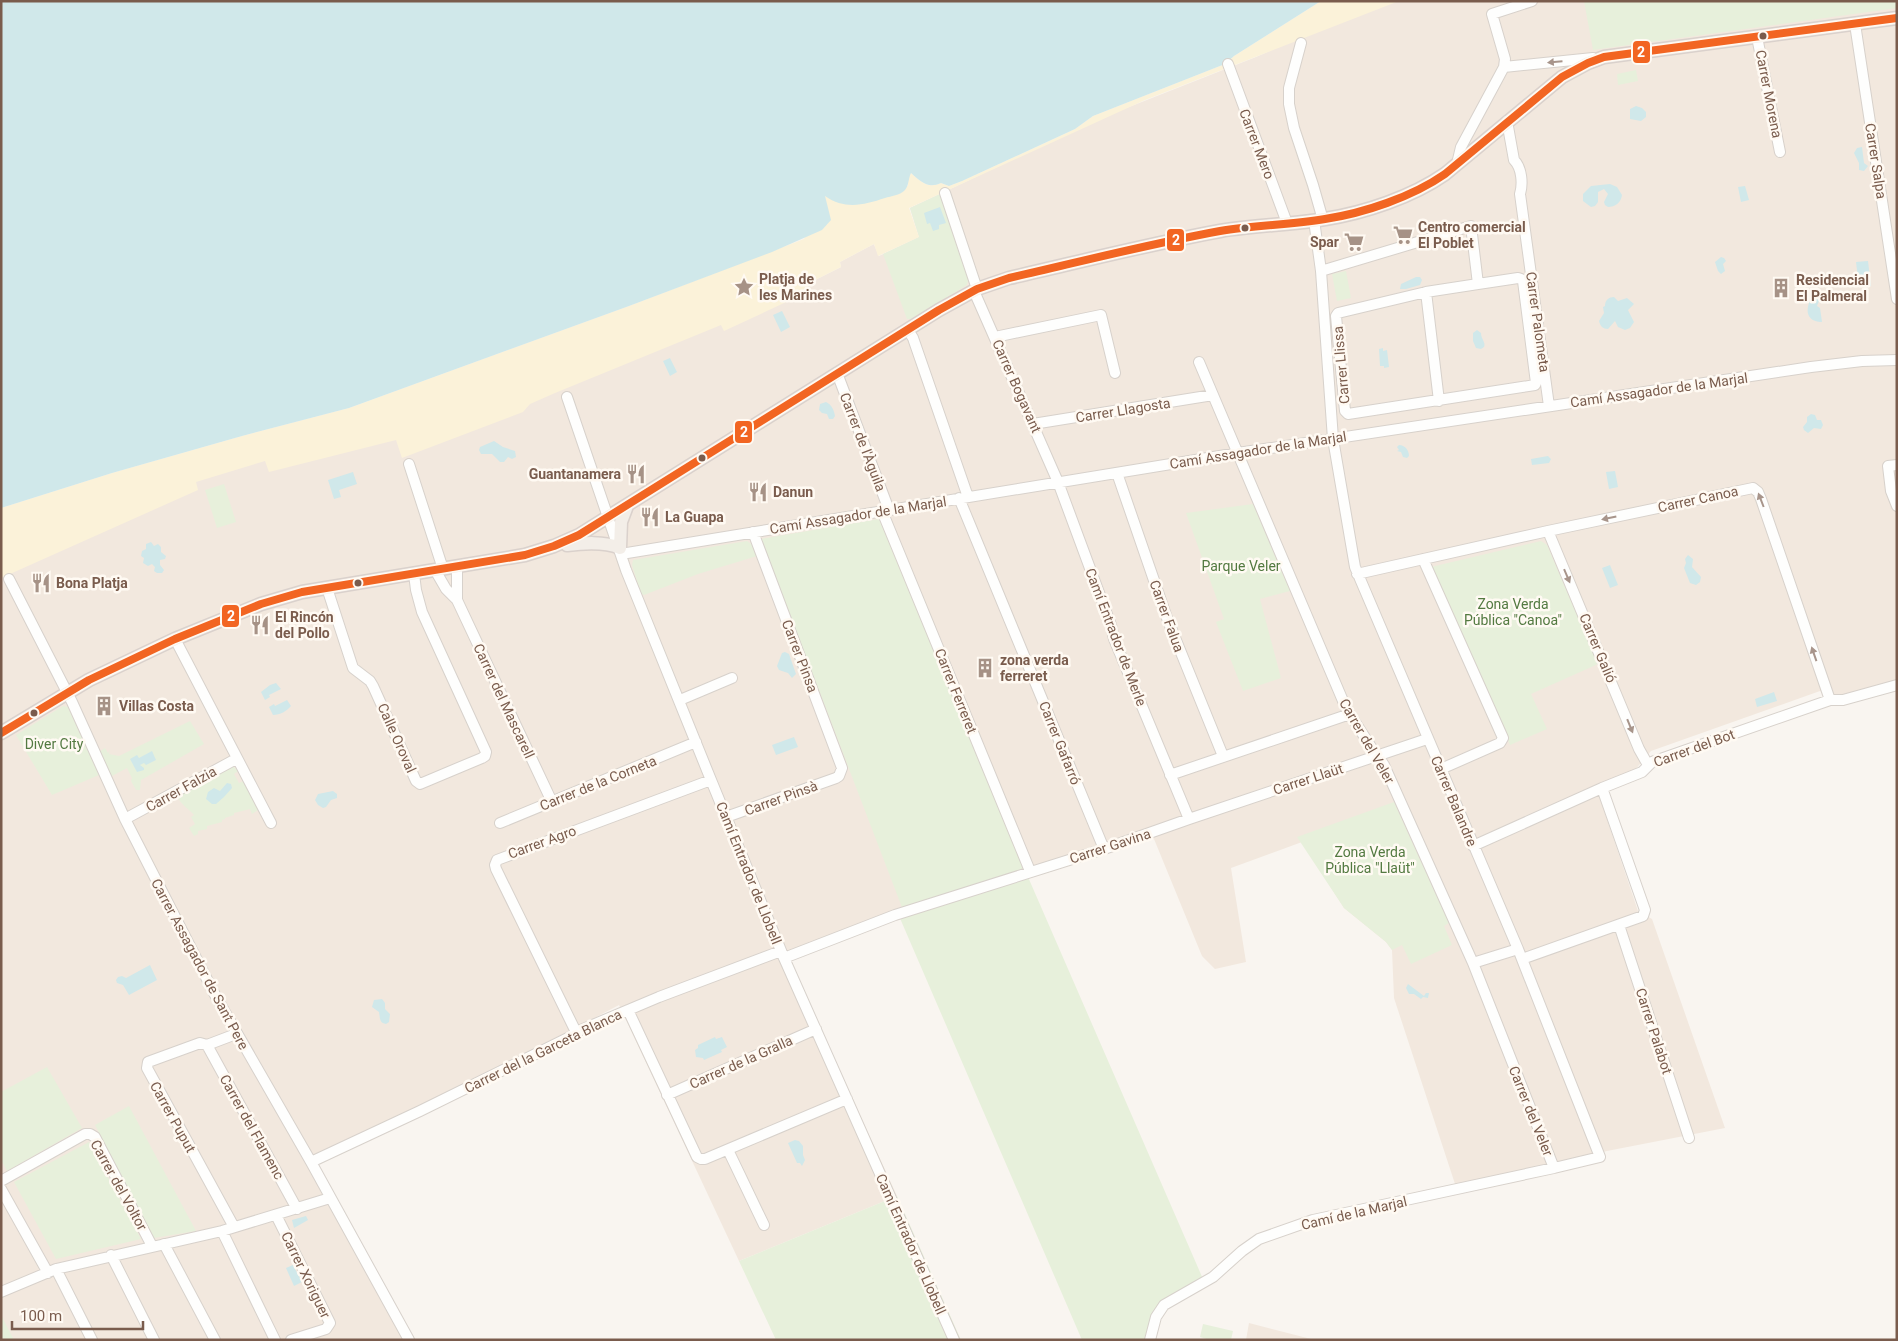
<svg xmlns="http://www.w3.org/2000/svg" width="1898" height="1341" font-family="Roboto,sans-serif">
<rect width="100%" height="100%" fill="#f9f5f0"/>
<!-- residential -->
<path fill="#f2e8de" d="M1383,1H1897V682L1841,698L1820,691L1651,751L1634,771L1596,787L1638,911L1652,919L1725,1128L1607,1151L1456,1187L1394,998L1392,950L1386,942L1344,908L1302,842L1231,868L1246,962L1215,969L1202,956L1154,839L779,957L854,1102L897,1196L739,1261L619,1005L520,1057L314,1156L407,1340H1V569L111,505L778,288L790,300L809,291L807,284L841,267L840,262L874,244L872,240L879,256L919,237L910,208L1096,120L1256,57Z
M1249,1323L1315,1340H1246Z"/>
<!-- green -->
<path fill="#e7f0db" d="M1584,1H1897V8L1593,50Z
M1636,70L1638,81L1618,85L1617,74Z
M942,193L970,275L967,285L911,319H907L883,254L919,237L910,208Z
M1346,271L1351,298L1337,301L1332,274Z
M224,484L236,522L217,528L205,490Z
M1253,504L1290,591L1260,599L1281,678L1243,691L1216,622L1224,619L1186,513Z
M879,519L1025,870L903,910L761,539Z
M747,541L753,545L757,556L698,574L644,595L641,594L632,565L633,560Z
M1541,541L1547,545L1598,664L1531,694L1547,729L1510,745L1431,567Z
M63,706L68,707L99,775L52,795L16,735Z
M190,721L204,744L141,780L140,790H136L131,781L132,778L127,768L110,777L99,752L105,748L108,753L110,750L109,754L119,756Z
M231,766L234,767L238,771L234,774L239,783L244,781L258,810L252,814L250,809L234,813V815L225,818V819L222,820V822L207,826V829L198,831V834L194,836L189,828L195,824L191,817L194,815C188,808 182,806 177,796Z
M1394,802L1449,923L1444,926L1452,945L1411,964L1402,945L1392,950L1386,942L1344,908L1297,837Z
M1028,877L1203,1279C1168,1297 1157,1300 1145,1340H1082L899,916Z
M47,1067L82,1128L7,1171L1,1160V1092Z
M129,1106L196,1231L154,1238L95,1125Z
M89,1142L141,1239L56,1259L14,1182Z
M897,1196L961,1340H776L739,1261Z
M1,1315L14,1340H1Z
M1203,1324L1233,1331L1231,1340H1210L1200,1337Z"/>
<!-- sand -->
<path fill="#fbf2d9" d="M1321,1H1399L1145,100L909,208L919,237L878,256L874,244L840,262L841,267L807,284L810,291L724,331L721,325L555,393L530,404L523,412L402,458L396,440L269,472L265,461L196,482L198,490L1,578V508L112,473L242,436L349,408L629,306L804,239L825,195L908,186V178L911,173C921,182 928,189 941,183L949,186L962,181L1075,129L1093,116L1225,64L1234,56Z"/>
<!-- water -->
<path fill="#d0e8ea" d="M1,1H1321L1234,56L1225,64L1093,116L1075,129L962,181L949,186L941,183C928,189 921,182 911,173C908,179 909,187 904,191C900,195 891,196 885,198C864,205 845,210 825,196L831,220L822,230L772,252L629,306L349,408L242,436L112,473L1,508Z
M1636,106L1642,108L1646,112V117L1641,121L1630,119V109Z
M1862,147L1864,163L1868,166L1864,171L1859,170V163L1854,153L1857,148Z
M1610,184L1617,187L1622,195C1621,203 1615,207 1608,207L1605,205L1604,202L1608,194L1604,189L1598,192V202L1595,206L1591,207L1583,201V194L1591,186Z
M1745,186L1749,200L1741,202L1738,187Z
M940,207L946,223L939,225V229L933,231L930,223L927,224L924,213Z
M1721,257L1724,258L1726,261L1723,264L1725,271L1721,274L1718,271L1715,262Z
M1868,261L1871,286L1859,287L1856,262Z
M1416,277H1420L1422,280L1420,285L1406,289H1400L1401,284Z
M1818,288L1819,301L1817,306L1820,308L1822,322C1805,322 1805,308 1812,297L1811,292Z
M1614,297L1618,301L1627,298L1634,304L1628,310L1634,322L1630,328L1625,330L1618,327L1615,321L1608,329C1603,329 1600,326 1599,321L1604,313L1603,307L1605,306C1605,300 1609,297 1614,297Z
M782,311L790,327L781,332L773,315Z
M1477,330L1481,333C1481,339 1486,342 1484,347L1481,349L1476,348L1473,341V333Z
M1383,348V351L1387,350L1389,367L1384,368V366H1380L1379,349Z
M670,358L677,372L670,376L663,361Z
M826,402C832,405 834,410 835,416L833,419H829L827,414L822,413L819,410L820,404Z
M1811,414L1815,415L1817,420H1821L1823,425L1821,429L1814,428L1808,433L1804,430L1803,427L1807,422V417Z
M494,441L503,447L515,451L516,457L512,459L508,457L504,462H500L492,454H481L479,450L480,447Z
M1399,445C1405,445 1409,450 1409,456L1407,458L1403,457L1401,452L1397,451L1399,450L1397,447Z
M1548,456L1551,459L1549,463L1532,465L1531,459Z
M1615,471L1618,487L1609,489L1606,472Z
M353,472L357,484L339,490L341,497L334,499L328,480Z
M151,542L154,546L158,544L161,547V552L166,556L165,559L160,560V565L164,570L162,573H157L154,571L155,567L152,564L148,566L143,563L144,558L141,556L142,551L146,549V544Z
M1688,555L1693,559L1692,567L1701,577L1700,582L1696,585L1690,583L1684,568L1686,563L1685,559Z
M1610,565L1618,585L1610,588L1602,568Z
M785,652L789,654L796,674L792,678L788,673L779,670L777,666L782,653Z
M276,683L281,689L269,695L270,697L265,700L261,692L270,685Z
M1774,692L1777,701L1757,707L1755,699Z
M287,700L291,706C287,711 280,715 273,715L269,707L274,704L275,706Z
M794,737L798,747L776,755L772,745Z
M152,751L156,760L146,765L144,763L140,765L144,768V770L137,772L130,759L137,755L139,758Z
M227,783L231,784L232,788L224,797L216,804H212L206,799L208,792L214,788L220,791Z
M333,791L337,794V798L331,800L326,807L323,808L318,805L315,800L318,794Z
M150,965L157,980L129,995L123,985L117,983L116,980L118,977L122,976L126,978Z
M1408,984L1424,996L1426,993H1429L1428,998L1423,997L1421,999L1414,994H1409L1406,988Z
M382,999L385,1003V1009L390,1014L389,1022L386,1024C379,1023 380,1017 379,1012L372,1007L374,1000Z
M715,1037L716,1039L722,1037L727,1047L721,1050L722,1052L704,1060L703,1058L696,1057L695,1050L698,1048V1045Z
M795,1140L799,1141L803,1146V1155L805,1160L802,1166L800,1163H797L788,1143Z
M306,1216L308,1220L294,1228L292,1220Z
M293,1265L302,1282L294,1286L286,1268Z"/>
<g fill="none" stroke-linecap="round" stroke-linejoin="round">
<defs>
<path id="minor" d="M1855,24L1897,299
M1757,37L1780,152
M1301,43L1289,88V104L1294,128L1313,185L1323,220
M1228,64L1287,223
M1504,67L1505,59L1492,14L1532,1
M1507,121L1514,160C1522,168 1523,184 1520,194L1549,406
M1457,164L1461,147L1504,67L1593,58
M945,193L977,289
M1321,271L1471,226L1478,284L1426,292L1338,313L1336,316L1345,411L1348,414L1535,385L1536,383L1523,281L1521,279L1518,278L1478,284
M974,291L1058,482L1111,625L1114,639L1189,819
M1426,292L1439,401
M908,330L913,338L968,497
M995,337L1101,315L1115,373
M1199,362L1346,708L1373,750L1384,765L1473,963L1554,1168
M837,373L889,510
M567,397L626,570L711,780L784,958L954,1340
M1033,424L1213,395
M409,464L443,569
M1897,465L1888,466L1891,491L1897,506
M1117,473L1167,618L1223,756
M959,498L1104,849
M882,511L1030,871
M1548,531L1639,749L1648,765
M621,554L1238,453L1811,367L1862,361L1897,360
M1423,559L1503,738L1500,743L1441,769
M435,570L446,589L457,600L552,802
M1357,574L1548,531L1753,488L1758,492L1761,499L1830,700
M9,579L72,702L125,819L214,993L311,1162L409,1340
M327,588L353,668L370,681L373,686L416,781L420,784L482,758L485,756L486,752L422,612L416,590L414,574
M457,600V567
M175,639L271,823
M680,700L732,678
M1170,775L1350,714
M726,817L836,778L839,776L842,768L753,532
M125,819L236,759
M500,823L696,742
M1473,846L1602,788L1642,772L1652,762L1830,700H1843L1897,685
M1619,925L1689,1138
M784,958L895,915L1104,849L1189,819L1427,739
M1522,959L1643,916L1645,910L1602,788
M1473,963L1518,949
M628,1010L697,1157L701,1159H705L847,1099
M576,1032L496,869L495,865L497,860L711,780
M207,1045L297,1209
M667,1095L816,1029
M728,1150L764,1225
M311,1162L420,1111L570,1037L576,1032L659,997L781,951
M1,1181L85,1134H90L95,1137L152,1246
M1,1189L48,1273
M276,1215L330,1323L326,1329L291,1340
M234,1227L147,1068L148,1062L200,1043L207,1045L236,1034
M222,1231L275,1340
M164,1244L215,1340
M111,1255L154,1340
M56,1269L92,1340
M1,1292L56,1269L222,1231L330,1198
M1150,1340L1156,1317L1164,1305L1213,1277L1242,1251L1259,1239L1313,1220L1554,1168L1600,1157L1518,949L1355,567L1333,439L1321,271L1314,220"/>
<path id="major" d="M567,545C583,543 604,541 620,548L621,522L627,506
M1,733L89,680L175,639L261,604L302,592L525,555L554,546L579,535L939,310L977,289L1009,278C1079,262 1149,244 1220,231C1255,225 1290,225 1325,219C1364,213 1412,197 1445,174L1562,77L1588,63L1604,57L1897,18"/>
</defs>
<!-- minor casing -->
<use href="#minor" stroke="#d7d1cb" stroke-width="12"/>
<!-- major casing -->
<use href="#major" stroke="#dad1cc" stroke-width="15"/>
<!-- minor -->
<use href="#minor" stroke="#fefefd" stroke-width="10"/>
<!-- major -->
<use href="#major" stroke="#f3eee8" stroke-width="12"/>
<defs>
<path id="bus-1" d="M1,733L89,680L175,639L261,604L302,592L525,555L554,546L579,535L939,310L977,289L1009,278C1079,262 1149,244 1220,231C1255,225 1290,225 1325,219C1364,213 1412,197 1445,174L1562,77L1588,63L1604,57L1897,18"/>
</defs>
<!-- bus-1 casing -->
<use href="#bus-1" stroke="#fffaf3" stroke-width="11"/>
<!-- bus-1 -->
<use href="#bus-1" stroke="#f26522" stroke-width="8"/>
</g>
<!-- one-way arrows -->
<defs><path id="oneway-solid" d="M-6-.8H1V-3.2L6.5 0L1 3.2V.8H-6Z" transform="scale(1.25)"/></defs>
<g fill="#a8958b">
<use href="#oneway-solid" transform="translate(1555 62) rotate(175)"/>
<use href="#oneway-solid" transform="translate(1761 500) rotate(-111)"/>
<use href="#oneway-solid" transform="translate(1609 518) rotate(168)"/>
<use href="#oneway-solid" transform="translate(1567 576) rotate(67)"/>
<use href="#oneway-solid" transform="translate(1814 654) rotate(-109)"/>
<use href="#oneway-solid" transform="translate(1630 726) rotate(68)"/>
</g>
<!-- icons -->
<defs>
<symbol id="supermarket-bare" viewBox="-9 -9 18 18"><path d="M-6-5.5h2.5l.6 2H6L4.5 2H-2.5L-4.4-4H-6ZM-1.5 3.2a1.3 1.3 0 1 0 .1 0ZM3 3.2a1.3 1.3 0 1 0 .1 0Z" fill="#a69286" stroke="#fffaf3" stroke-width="2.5" paint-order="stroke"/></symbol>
<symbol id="sight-bare" viewBox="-9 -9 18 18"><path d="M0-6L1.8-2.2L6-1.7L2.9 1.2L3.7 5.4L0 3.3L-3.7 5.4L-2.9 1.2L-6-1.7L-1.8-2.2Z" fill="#a69286" stroke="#fffaf3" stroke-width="2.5" paint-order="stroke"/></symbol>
<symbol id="building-bare" viewBox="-9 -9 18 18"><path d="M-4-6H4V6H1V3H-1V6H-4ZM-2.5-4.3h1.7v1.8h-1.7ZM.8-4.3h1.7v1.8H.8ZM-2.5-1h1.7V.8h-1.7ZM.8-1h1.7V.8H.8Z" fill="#a69286" stroke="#fffaf3" stroke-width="2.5" paint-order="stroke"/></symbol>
<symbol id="restaurant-bare" viewBox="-9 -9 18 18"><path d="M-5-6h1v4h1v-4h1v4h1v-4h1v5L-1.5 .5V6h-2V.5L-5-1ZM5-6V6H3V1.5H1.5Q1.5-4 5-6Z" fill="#a69286" stroke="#fffaf3" stroke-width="2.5" paint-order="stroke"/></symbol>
</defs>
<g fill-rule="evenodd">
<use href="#supermarket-bare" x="1389" y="221" width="28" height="28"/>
<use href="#supermarket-bare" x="1340" y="228" width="28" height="28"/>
<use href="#sight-bare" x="730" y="273" width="28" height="28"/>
<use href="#building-bare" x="1767" y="274" width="28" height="28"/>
<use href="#restaurant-bare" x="622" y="460" width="28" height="28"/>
<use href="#restaurant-bare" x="744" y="478" width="28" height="28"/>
<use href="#restaurant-bare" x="636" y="503" width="28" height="28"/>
<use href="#restaurant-bare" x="27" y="569" width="28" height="28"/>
<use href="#restaurant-bare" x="246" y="611" width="28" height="28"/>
<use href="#building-bare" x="971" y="654" width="28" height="28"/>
<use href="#building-bare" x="90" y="692" width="28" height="28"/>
</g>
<!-- markers -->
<g fill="#7a5c4d" stroke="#fffaf3" stroke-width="2">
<circle cx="1763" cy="36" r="4.5"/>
<circle cx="1245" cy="228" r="4.5"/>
<circle cx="702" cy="458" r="4.5"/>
<circle cx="358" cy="583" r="4.5"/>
<circle cx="34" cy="713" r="4.5"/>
</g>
<g text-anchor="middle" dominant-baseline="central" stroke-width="5" stroke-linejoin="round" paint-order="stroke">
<!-- street labels -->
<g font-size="14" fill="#7a5c4d" stroke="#fffaf3">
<text transform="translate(1769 94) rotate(79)">Carrer Morena</text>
<text transform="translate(1257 144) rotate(69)">Carrer Mero</text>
<text transform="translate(1876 161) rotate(81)">Carrer Salpa</text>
<text transform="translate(1538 322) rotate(82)">Carrer Palometa</text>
<text transform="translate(1341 365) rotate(-95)">Carrer Llissa</text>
<text transform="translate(1017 386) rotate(66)">Carrer Bogavant</text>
<text transform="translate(1659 390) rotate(-8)">Camí Assagador de la Marjal</text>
<text transform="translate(1123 410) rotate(-9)">Carrer Llagosta</text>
<text transform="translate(863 442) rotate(69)">Carrer de l'Àguila</text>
<text transform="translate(1258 450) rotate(-9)">Camí Assagador de la Marjal</text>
<text transform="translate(1698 499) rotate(-12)">Carrer Canoa</text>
<text transform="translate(858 515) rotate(-9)">Camí Assagador de la Marjal</text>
<text transform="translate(1167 616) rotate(70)">Carrer Falua</text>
<text transform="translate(1116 637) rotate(69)">Camí Entrador de Merle</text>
<text transform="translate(1598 648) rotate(67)">Carrer Galió</text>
<text transform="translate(800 656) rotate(69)">Carrer Pinsa</text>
<text transform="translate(956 691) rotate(68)">Carrer Ferreret</text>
<text transform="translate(504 701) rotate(65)">Carrer del Mascarell</text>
<text transform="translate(397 738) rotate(66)">Calle Oroval</text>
<text transform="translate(1367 741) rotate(60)">Carrer del Veler</text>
<text transform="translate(1060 743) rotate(68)">Carrer Gafarró</text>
<text transform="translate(1694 748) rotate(-20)">Carrer del Bot</text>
<text transform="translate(1308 779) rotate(-18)">Carrer Llaüt</text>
<text transform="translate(598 783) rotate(-22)">Carrer de la Corneta</text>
<text transform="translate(181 789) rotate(-29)">Carrer Falzia</text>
<text transform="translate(781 798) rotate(-20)">Carrer Pinsà</text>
<text transform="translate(1454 801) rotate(67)">Carrer Balandre</text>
<text transform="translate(542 842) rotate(-20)">Carrer Agro</text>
<text transform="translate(1110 846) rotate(-18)">Carrer Gavina</text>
<text transform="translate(749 873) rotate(68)">Camí Entrador de Llobell</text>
<text transform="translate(200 964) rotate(62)">Carrer Assagador de Sant Pere</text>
<text transform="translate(1654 1031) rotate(72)">Carrer Palabot</text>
<text transform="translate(543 1051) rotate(-26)">Carrer del la Garceta Blanca</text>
<text transform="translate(741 1062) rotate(-24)">Carrer de la Gralla</text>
<text transform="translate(1531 1111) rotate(68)">Carrer del Veler</text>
<text transform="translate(173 1117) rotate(61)">Carrer Puput</text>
<text transform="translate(252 1127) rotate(61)">Carrer del Flamenc</text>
<text transform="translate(119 1185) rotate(61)">Carrer del Voltor</text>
<text transform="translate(1354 1213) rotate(-13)">Camí de la Marjal</text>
<text transform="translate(911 1244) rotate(66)">Camí Entrador de Llobell</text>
<text transform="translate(306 1275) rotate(64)">Carrer Xoriguer</text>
</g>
<!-- poi labels -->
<g font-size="14" font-weight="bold" fill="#7a5c4d" stroke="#fffaf3" text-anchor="start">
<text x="1418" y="227">Centro comercial<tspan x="1418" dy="16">El Poblet</tspan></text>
<text x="1339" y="242" text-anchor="end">Spar</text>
<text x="759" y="279">Platja de<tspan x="759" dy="16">les Marines</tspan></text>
<text x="1796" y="280">Residencial<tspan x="1796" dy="16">El Palmeral</tspan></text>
<text x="621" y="474" text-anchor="end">Guantanamera</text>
<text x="773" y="492">Danun</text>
<text x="665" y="517">La Guapa</text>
<text x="56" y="583">Bona Platja</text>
<text x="275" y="617">El Rincón<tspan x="275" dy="16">del Pollo</tspan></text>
<text x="1000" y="660">zona verda<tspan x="1000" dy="16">ferreret</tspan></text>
<text x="119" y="706">Villas Costa</text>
</g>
<!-- park labels -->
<g font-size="14" fill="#537a41" stroke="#fffaf3">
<text x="1241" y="566">Parque Veler</text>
<text x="1513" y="604">Zona Verda<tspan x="1513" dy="16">Pública "Canoa"</tspan></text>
<text x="54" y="744">Diver City</text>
<text x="1370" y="852">Zona Verda<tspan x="1370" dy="16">Pública "Llaüt"</tspan></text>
</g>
</g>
<g stroke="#fffaf3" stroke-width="2">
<rect x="1632" y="40" width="19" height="24" rx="5" fill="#f26522"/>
<rect x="1166" y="228" width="19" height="24" rx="5" fill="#f26522"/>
<rect x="734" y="420" width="19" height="24" rx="5" fill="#f26522"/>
<rect x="221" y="604" width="19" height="24" rx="5" fill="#f26522"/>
</g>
<g font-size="14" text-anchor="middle" font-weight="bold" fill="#fff">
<text x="1641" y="57">2</text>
<text x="1176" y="245">2</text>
<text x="744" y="437">2</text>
<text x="231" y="621">2</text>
</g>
<!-- border -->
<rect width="1898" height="1341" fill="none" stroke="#7a5c4d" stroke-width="5"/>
<!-- scale -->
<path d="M12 1321v8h131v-8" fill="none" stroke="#7a5c4d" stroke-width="2.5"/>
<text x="20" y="1321" font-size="15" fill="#7a5c4d" stroke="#fffaf3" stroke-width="4" paint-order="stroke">100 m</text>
</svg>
